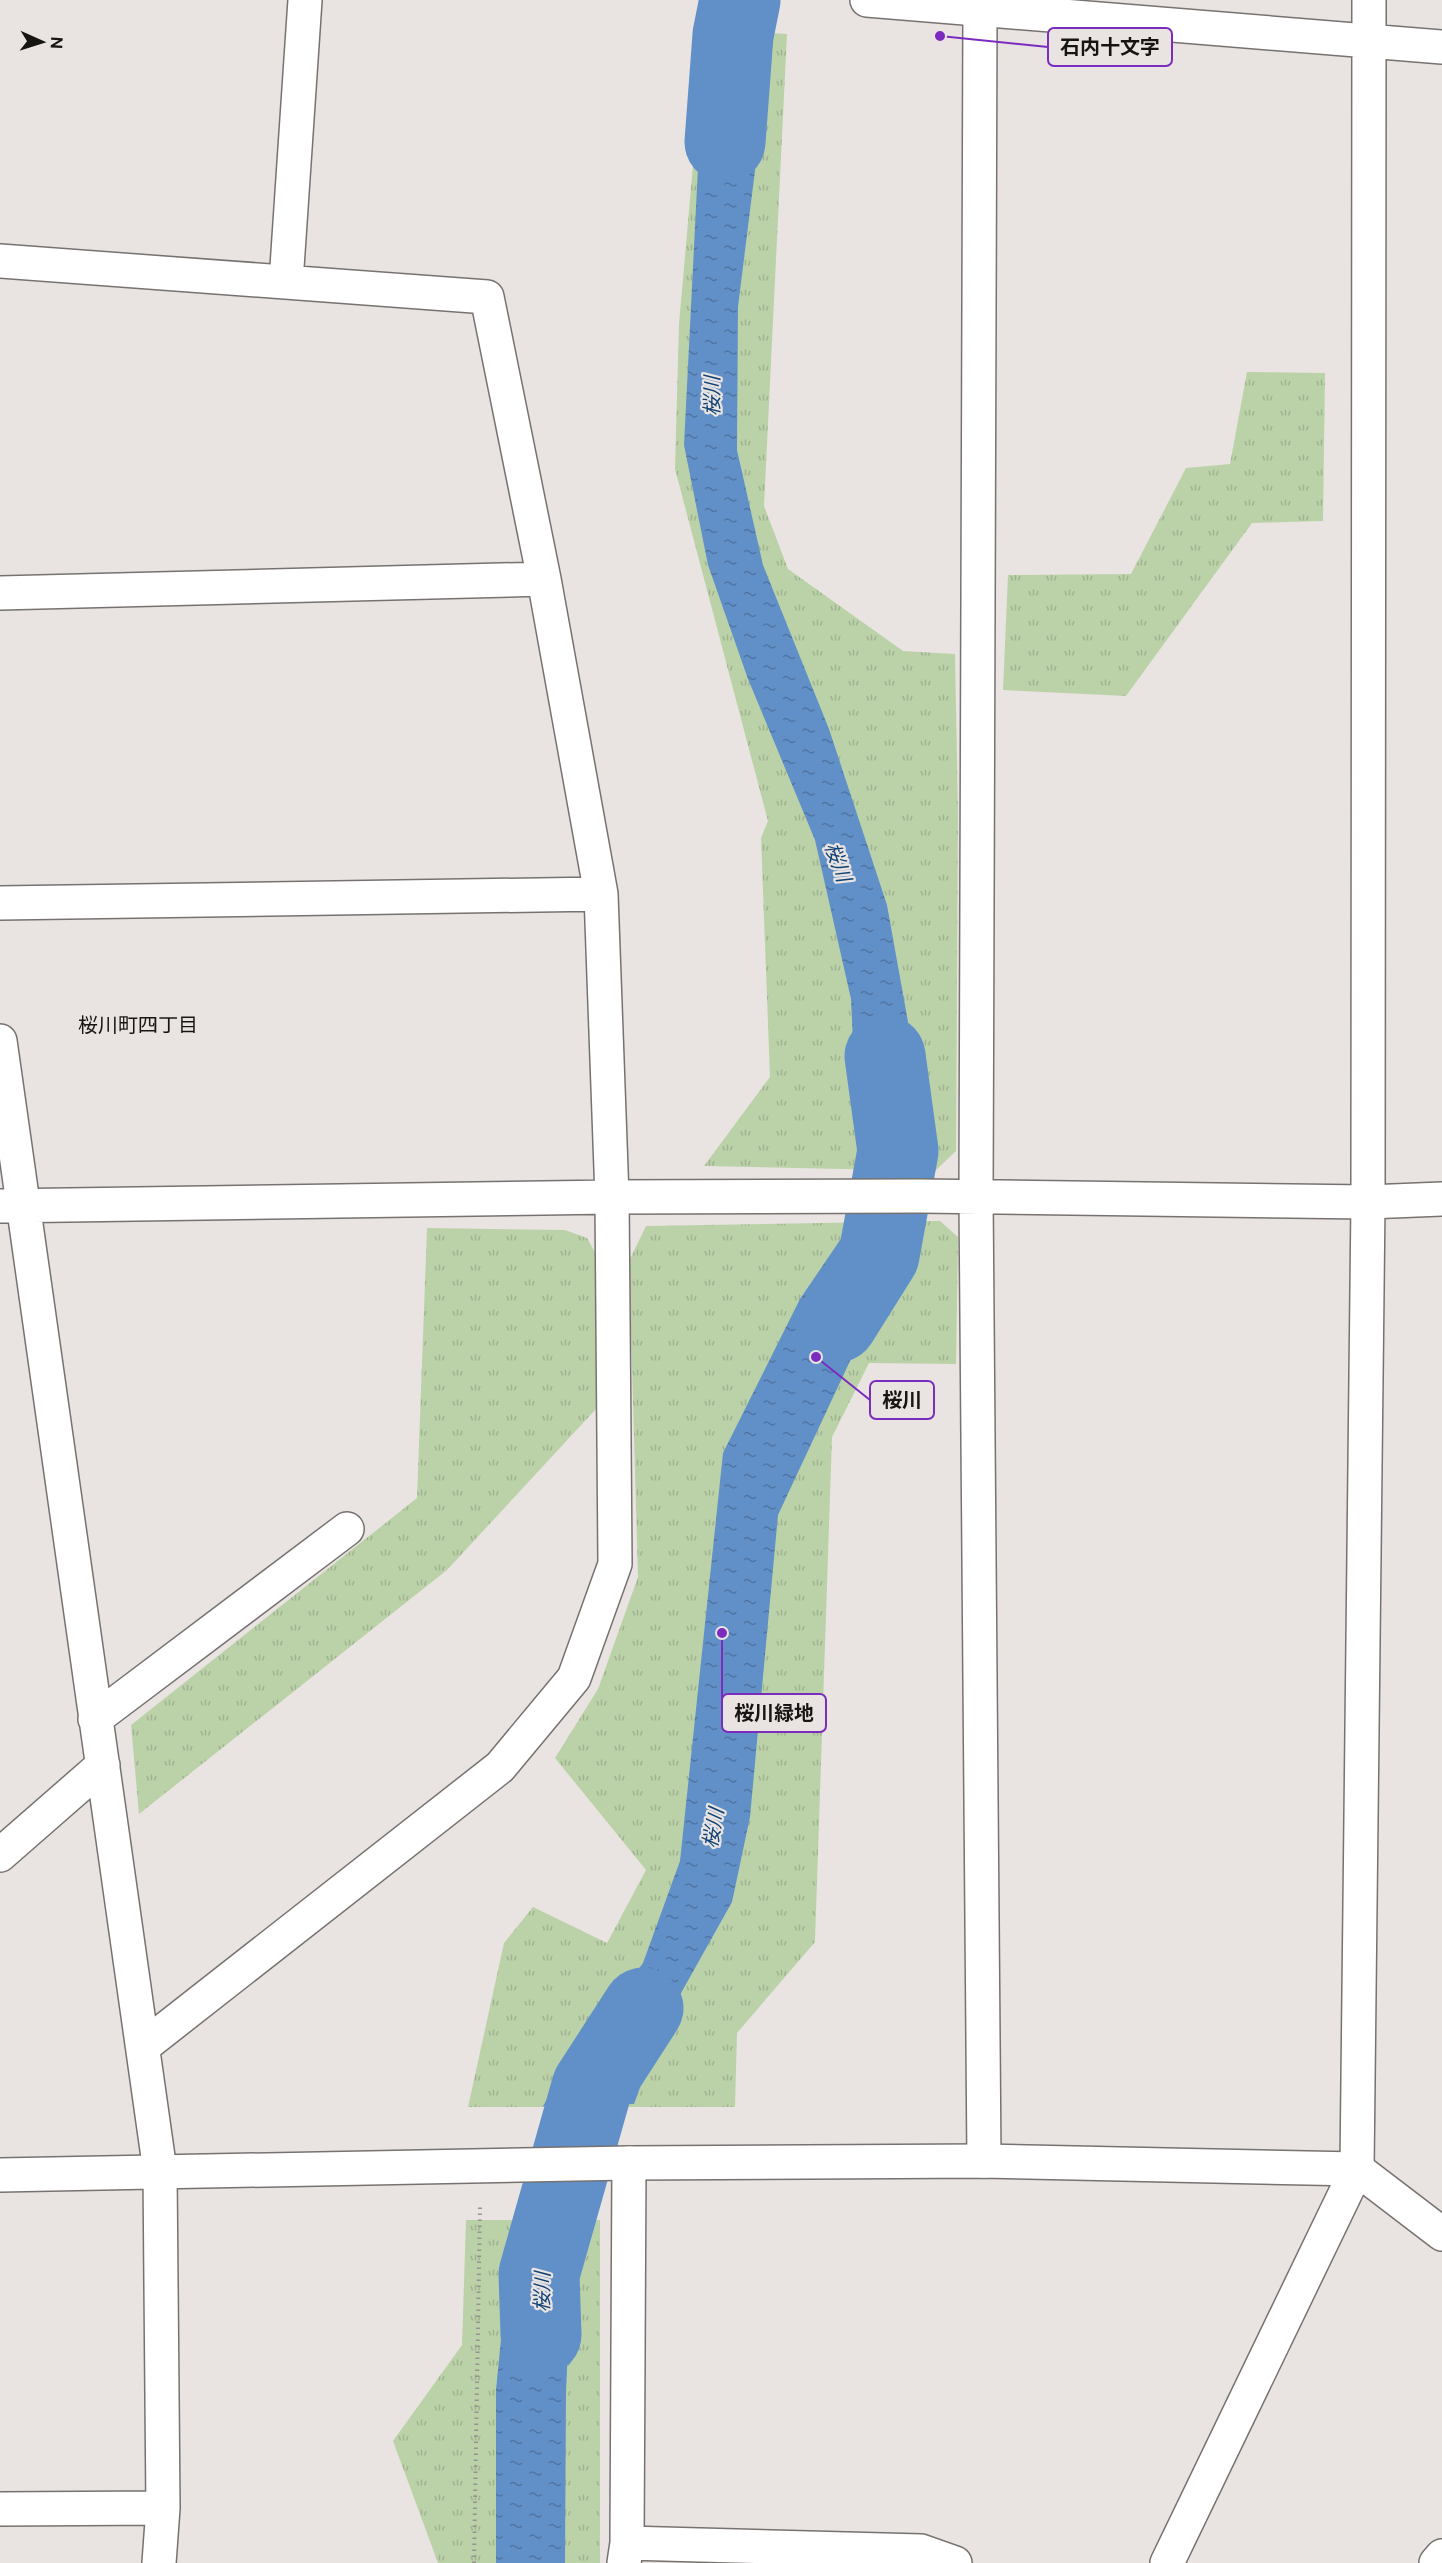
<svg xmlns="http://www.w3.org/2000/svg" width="1442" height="2563" font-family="'Public Sans','Noto Sans JP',sans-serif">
<defs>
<pattern id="park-tufts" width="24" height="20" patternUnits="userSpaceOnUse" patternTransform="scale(1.5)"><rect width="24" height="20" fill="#bbd2a9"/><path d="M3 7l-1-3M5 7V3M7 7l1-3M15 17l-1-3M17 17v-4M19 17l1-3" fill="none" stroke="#a0b391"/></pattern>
<pattern id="water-ripples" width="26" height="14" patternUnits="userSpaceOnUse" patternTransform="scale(1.5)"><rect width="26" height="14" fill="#6190c9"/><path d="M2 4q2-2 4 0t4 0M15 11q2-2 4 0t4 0" fill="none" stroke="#4f74a2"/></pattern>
</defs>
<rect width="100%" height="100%" fill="#e9e4e1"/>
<!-- park -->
<path fill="url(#park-tufts)" d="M705,29L787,34L764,506L788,569L903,651L955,654L958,814L956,1151L935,1171L704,1166L770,1077L761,838L768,821L675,469L679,324Z
M1247,372L1325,373L1323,521L1252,523L1126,696L1003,690L1008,575L1131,574L1186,468L1230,464Z
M940,1221L958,1237L956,1364L869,1363L832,1437L815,1942L737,2033L735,2107H468L504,1943L533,1907L607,1943L646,1870L555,1758L598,1689L638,1577L629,1261L646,1226Z
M427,1228L565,1230L587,1238L597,1256L596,1409L447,1570L139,1814L131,1725L417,1498Z
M466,2220H600V2563H438L393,2441L462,2345Z"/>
<!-- water -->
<path fill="url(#water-ripples)" d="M705,29L772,34L738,307L737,450L763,565L829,729L887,905L908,1022L914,1167L859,1168L851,999L815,840L748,679L708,565L684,445Z
M853,1221L915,1222L778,1515L750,1817L732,1902L662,2027L634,2104L543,2106L576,2053L643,1963L680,1861L723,1453L800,1299Z
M574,2223L566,2391L565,2563H496V2390L512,2229Z"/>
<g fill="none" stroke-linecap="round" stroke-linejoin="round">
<!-- river -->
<path stroke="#6190c9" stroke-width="81" d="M725,142L733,35L740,0
M837,1322L879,1255L898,1151L885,1056
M541,2335L539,2274L592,2087L643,2008"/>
<defs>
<path id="street" d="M980,10L976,1197L984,2161
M0,261L487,297L544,579L601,894L612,1197L615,1564L574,1678L500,1767L144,2046
M286,282L305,0
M0,593L544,579
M0,903L601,894
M0,1041L160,2171L163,2508L159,2563
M0,1206L612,1197L920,1196L1368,1202L1442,1199
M95,1719L347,1529
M0,1855L103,1765
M1357,2169L1442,2234
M0,2509L163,2508
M627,2543L921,2551L955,2563
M624,2563L627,2543L629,2163
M1436,2563L1442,2556"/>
<path id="secondary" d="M867,0L1442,47
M0,2175L629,2163L984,2161L1357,2169
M1167,2563L1357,2169L1368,1202L1369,0"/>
</defs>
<!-- street casing -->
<use href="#street" stroke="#777270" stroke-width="36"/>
<!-- secondary casing -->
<use href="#secondary" stroke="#777270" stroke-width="36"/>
<!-- path -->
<path stroke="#969290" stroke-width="4" stroke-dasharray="1.5 4.5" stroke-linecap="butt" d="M474,2563L480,2206"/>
<!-- street -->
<use href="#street" stroke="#fff" stroke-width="33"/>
<!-- secondary -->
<use href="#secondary" stroke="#fff" stroke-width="33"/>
</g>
<g text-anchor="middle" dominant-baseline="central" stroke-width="4.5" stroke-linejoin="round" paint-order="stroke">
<!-- water labels -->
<g font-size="20" font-style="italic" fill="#104277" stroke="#e9e4e1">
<text transform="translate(712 396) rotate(-90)">桜川</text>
<text transform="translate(838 862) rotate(70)">桜川</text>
<text transform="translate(713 1828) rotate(-80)">桜川</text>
<text transform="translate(542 2292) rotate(-89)">桜川</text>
</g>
<!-- neighbourhood labels -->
<g font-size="20" fill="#171514" stroke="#e9e4e1">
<text x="138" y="1025">桜川町四丁目</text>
</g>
</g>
<!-- callouts -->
<path fill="none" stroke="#7b2cbf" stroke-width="2" d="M940 36L1048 47M816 1357L870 1400M722 1633L722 1713"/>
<g fill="#7b2cbf" stroke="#e9e4e1" stroke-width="2">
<circle cx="940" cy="36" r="6"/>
<circle cx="816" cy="1357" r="6"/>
<circle cx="722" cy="1633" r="6"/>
</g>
<g fill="#e9e4e1" stroke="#7b2cbf" stroke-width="2">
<rect x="1048" y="28" width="124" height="38" rx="6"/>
<rect x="870" y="1381" width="64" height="38" rx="6"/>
<rect x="722" y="1694" width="104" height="38" rx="6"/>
</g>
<g font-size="20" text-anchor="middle" font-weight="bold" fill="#171514">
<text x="1110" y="54">石内十文字</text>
<text x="902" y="1407">桜川</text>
<text x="774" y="1720">桜川緑地</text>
</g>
<!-- north arrow -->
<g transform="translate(42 42) rotate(93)" stroke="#e9e4e1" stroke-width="4.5" paint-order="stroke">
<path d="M0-4.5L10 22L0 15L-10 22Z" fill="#171514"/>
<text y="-9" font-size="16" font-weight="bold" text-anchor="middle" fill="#171514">N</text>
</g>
</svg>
